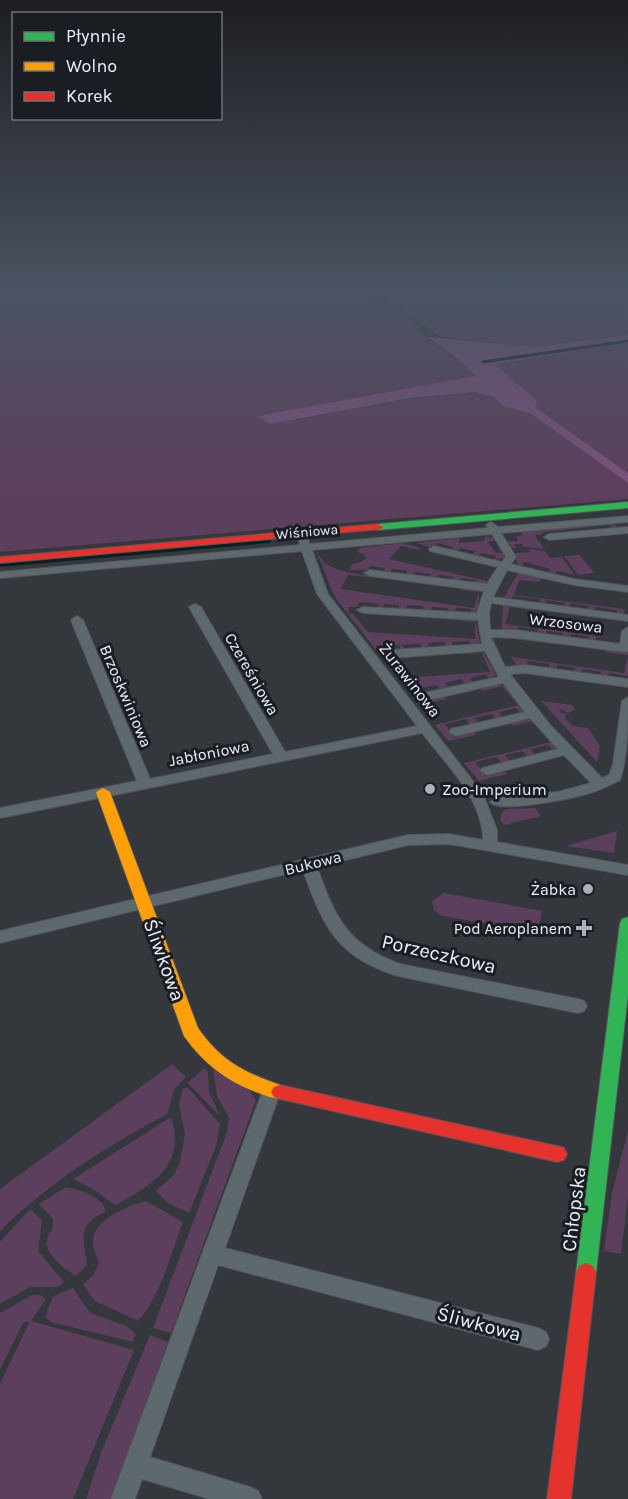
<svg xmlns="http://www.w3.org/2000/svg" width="628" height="1499" font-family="Karla,sans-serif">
<rect width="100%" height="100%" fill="#34373c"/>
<!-- green -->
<path fill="#5c3f5c" d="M0,288H165V291L169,288H365L348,293L359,292L389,312L396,311L420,328L414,329L470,369L475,376L259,417L270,424L410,398L475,392L493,397L505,407L530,413L628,483V499L0,552Z
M371,288H628V335L534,347L441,337Z
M628,343V473L534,406L494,364Z
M610,523L618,527L614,529L610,525L542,532L543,534L535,535L544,549L524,547L522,544H514L516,548H512L507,541H518L516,536L523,535L521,531Z
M485,536L494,538L496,540L488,542L496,553H504L505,558L494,560L496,556L481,553L479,556L472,555L475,551L460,548L456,552L450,550L453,547L438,543L430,547L416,543L460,538L459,543L484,541Z
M403,543L421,548L419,550L401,546L389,559L487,581L485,584L476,585V580L461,578L459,583L452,582L453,577L438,575L436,579H429L430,574L415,572L413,576L406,575L407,571L392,569L390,573H383L385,568L370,566L368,570H349L352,564L361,562L366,558L363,554L357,552L359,548Z
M528,549L545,551L550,558L562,557L575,575L558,571L554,574L548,573L550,569L525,562L522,566L518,565L515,553L530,552Z
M316,550C318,553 320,558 324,562C332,570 361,576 369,575L368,577L348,575L341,589L474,608L479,592L461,590L462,587L478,591L479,592L478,610L472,614L471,609L456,608L455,613L448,612V608L432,607L431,611H423V606L407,605V610H399V605L384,604L382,609L379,608V604L359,602L357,607H349L348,613L353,614L368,632L475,639V622L456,620V618L474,620L475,621L480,642L471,645L469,641L452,642L454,647H447L444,642L428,643L429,648L422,649L420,644L403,645L405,650H401L399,645L382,647L387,659L403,678L490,672L482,653L462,654L461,652L484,653L496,675L490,679L485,674L470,678L474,683L466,685L461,679L445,683L449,688L441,690L436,685L416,689L426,701L444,696L447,699L419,705L334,596Z
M580,555L594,573L578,575L564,556Z
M520,570L542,576L540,582L519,580L514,595L625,609L624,613L617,614V610L595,607L594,611L588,610V606L571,603L569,608L564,607L565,603L547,600L545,605L539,604L540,599L513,596L511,600L503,599Z
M503,603L533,608V610L510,607L505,624L621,639L596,637L595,642L588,641V636L571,634L570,639L562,638L563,633L547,631L545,635L537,634L538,629L518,627L516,632L502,631Z
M606,649L628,652V676L609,673L608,678L600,677L601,672L583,669L582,674L574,673L575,668L557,665L556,670L549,669V664L528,661L526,666H517L511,657L624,673L628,655L606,652Z
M496,684L504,686L524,708V711L520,713L516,708L499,712L503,717L496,719L491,714L474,718L478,723L470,725L466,719L445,724L455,738L473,731L476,735L448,741L435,725L518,705L502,686L483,691L480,688Z
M541,701L572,705L575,710L568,713L562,709L558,712L566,714L565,718L573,726L588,728L600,746L597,762Z
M526,719L534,720L557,746L553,750L548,745L531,749L535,755L528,757L522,751L505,755L510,761L502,763L497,757L475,762L486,776L504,770L507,774L479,781L464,763L551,742L533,721L513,726L510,723Z
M535,808L541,816L504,825L500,820L502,812L507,809Z
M617,831L614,853L566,846Z
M444,893L542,911L538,934L440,915L434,910L432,901Z
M172,1064L186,1077L175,1088L167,1114C106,1147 50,1182 0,1231V1189Z
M204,1068L208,1072L209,1092L220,1116L188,1083Z
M213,1069L248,1089L256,1100L171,1333L153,1328L227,1132L229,1118L217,1096Z
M183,1088H188L220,1124L216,1146L189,1213L168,1203L156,1191L174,1175L180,1162L185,1134L179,1104Z
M171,1117C187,1166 151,1186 115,1205L93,1189L73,1179Z
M628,1131V1196L621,1254L604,1251L612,1193Z
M66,1187C80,1190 101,1195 106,1211C76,1227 84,1236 87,1265L76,1276C66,1270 44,1254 47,1240C48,1233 54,1230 53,1222C52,1214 44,1211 39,1204Z
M146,1201L183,1222C170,1255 162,1294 138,1321L95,1301L83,1285L94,1274L99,1263C97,1256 92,1246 93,1239C96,1218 128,1206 146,1201Z
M30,1209L42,1220L38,1251L64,1282L58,1287H30L0,1304V1242Z
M73,1288L90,1313L127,1326L135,1333L133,1342L51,1322L45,1317L53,1296Z
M32,1295H41L46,1299L31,1321L134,1350L73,1499H0V1384L30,1321L23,1323L0,1369V1313Z
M150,1335L168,1342L111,1499H86L101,1453Z"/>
<!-- forest -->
<path fill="#7e507e" d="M628,335V343L495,364L537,401L535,407L628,473V483L530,413L505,407L493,397L475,392L410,398L270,424L258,416L475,376C470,365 439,347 428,337L534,347Z"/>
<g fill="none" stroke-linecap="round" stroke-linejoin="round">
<!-- stream-far1 -->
<path stroke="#052220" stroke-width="3" d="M483,362L628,341"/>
<!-- stream -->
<path stroke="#052220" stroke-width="4" d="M0,565L269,541"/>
<defs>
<path id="street" d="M628,516V522L501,533L516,557L511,564L574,579L628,586V592L574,585L507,570L493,597L628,615V621L491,603L489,614L490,630H515L620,644L622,631L628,627V651L626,652L515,638L491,637L505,667L525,665L628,679V687L525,673L510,674L551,726L602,778L609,775L613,764L622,701L628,697C628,723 628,757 620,780C610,785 601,790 590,793C574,798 500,814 490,802L497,797L558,792L591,783L564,755L487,775L480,771L482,768L558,749L530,718L456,736L449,732L451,729L525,712L503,683L428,700L422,696L423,693L499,677L485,651L390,658L384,654L390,650L482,644L478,620L363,613L357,610L363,607L477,613L484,591L370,576L364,573L370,570L487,584L498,567L430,551L429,549L434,546L502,562L506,557L492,534L312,550L328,594L483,794L497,830V842L628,865V875L449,844L408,845L317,867C335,917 347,945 400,964L578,999L584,1001L587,1006L584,1011L578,1013L398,976C337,957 323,927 303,870L0,943V931L408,835L449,834L483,840C483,799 445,763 422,733L0,818V808L137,781L71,620L77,616L83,620L150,779L273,754L189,607L195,604L201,607L285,752L417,726L317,594L302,551L0,578V572L300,545L298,539L303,536L307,537L310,544L488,528L486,525L491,522L498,527Z
M628,527V533L549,540L544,537L549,534Z
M272,1083L278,1085L281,1090L225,1248L538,1328L546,1332L549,1339L546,1346L538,1350L218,1265L150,1457L250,1487L258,1491L262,1499H210L142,1479L135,1499H111L263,1090L266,1085Z"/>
<path id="fast" d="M628,502V508L378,530L373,527L378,524Z
M628,917V994L596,1273L593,1280L586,1283L579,1280L576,1273L620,923L622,919Z"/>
<path id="slow" d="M103,788L110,792L198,1028C222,1063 248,1074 286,1087L289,1092L286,1097C277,1100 268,1097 259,1093C227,1082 203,1063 184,1036L96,792Z"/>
<path id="jam" d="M378,524L383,527L382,529L0,563V557Z
M280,1085L557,1146L564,1148L567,1154L564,1160L557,1162L280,1099L274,1097L271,1092L274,1087Z
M586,1263L593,1266L596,1273L571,1499H547L576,1273L579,1266Z"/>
</defs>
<!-- street casing -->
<use href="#street" stroke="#525559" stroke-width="2"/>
<!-- fast casing -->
<use href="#fast" stroke="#525559" stroke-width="2"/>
<!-- slow casing -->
<use href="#slow" stroke="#525559" stroke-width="2"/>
<!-- jam casing -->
<use href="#jam" stroke="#525559" stroke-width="2"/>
<!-- street -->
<use href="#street" fill="#5e696e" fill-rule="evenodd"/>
<!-- fast -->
<use href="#fast" fill="#30b455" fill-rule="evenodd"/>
<!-- slow -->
<use href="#slow" fill="#ff9f0a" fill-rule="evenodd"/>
<!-- jam -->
<use href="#jam" fill="#e5322d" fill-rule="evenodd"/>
</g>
<!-- sky -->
<linearGradient id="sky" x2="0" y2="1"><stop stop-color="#1d1e21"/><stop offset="0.58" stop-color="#4a5361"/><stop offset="1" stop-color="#4a5361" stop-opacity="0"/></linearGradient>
<rect width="628" height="498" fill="url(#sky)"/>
<!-- markers -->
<g fill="#acb0b6" stroke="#1a1e22" stroke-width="2">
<circle cx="430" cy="789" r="6"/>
<circle cx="588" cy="889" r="6"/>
<path d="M581 919h6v6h6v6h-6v6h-6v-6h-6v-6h6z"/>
</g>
<g text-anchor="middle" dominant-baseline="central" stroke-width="6" stroke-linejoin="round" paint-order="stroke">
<!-- far-street labels -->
<g font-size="14" fill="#edf1f7" stroke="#1a1e22">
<text transform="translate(307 532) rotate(-5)">Wiśniowa</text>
</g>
<!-- street labels -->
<g font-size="16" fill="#edf1f7" stroke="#1a1e22">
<text transform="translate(566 623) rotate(7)">Wrzosowa</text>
<text transform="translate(252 674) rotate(60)">Czereśniowa</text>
<text transform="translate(410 680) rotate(52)">Żurawinowa</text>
<text transform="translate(126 696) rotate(67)">Brzoskwiniowa</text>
<text transform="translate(209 753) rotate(-11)">Jabłoniowa</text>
<text transform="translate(313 863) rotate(-14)">Bukowa</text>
</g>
<!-- poi labels -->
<g font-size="16" fill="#edf1f7" stroke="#1a1e22" text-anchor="end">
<text x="442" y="789" text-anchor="start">Zoo-Imperium</text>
<text x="576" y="889">Żabka</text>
<text x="572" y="928">Pod Aeroplanem</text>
</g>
<!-- near-street labels -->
<g font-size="20" fill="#edf1f7" stroke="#1a1e22">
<text transform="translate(439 954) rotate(13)">Porzeczkowa</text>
<text transform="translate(164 960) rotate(70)">Śliwkowa</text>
<text transform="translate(574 1209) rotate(-83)">Chłopska</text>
<text transform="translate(479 1324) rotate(15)">Śliwkowa</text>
</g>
</g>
<!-- legend -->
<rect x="12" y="12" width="210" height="108" fill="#1a1e22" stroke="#6e7277" stroke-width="1.5"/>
<rect x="24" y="32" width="30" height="9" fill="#30b455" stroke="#6e7277" stroke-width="1.5"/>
<text x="66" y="42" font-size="18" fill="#edf1f7">Płynnie</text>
<rect x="24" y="62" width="30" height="9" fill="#ff9f0a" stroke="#6e7277" stroke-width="1.5"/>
<text x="66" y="72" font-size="18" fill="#edf1f7">Wolno</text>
<rect x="24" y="92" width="30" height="9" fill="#e5322d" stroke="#6e7277" stroke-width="1.5"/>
<text x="66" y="102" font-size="18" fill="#edf1f7">Korek</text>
</svg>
